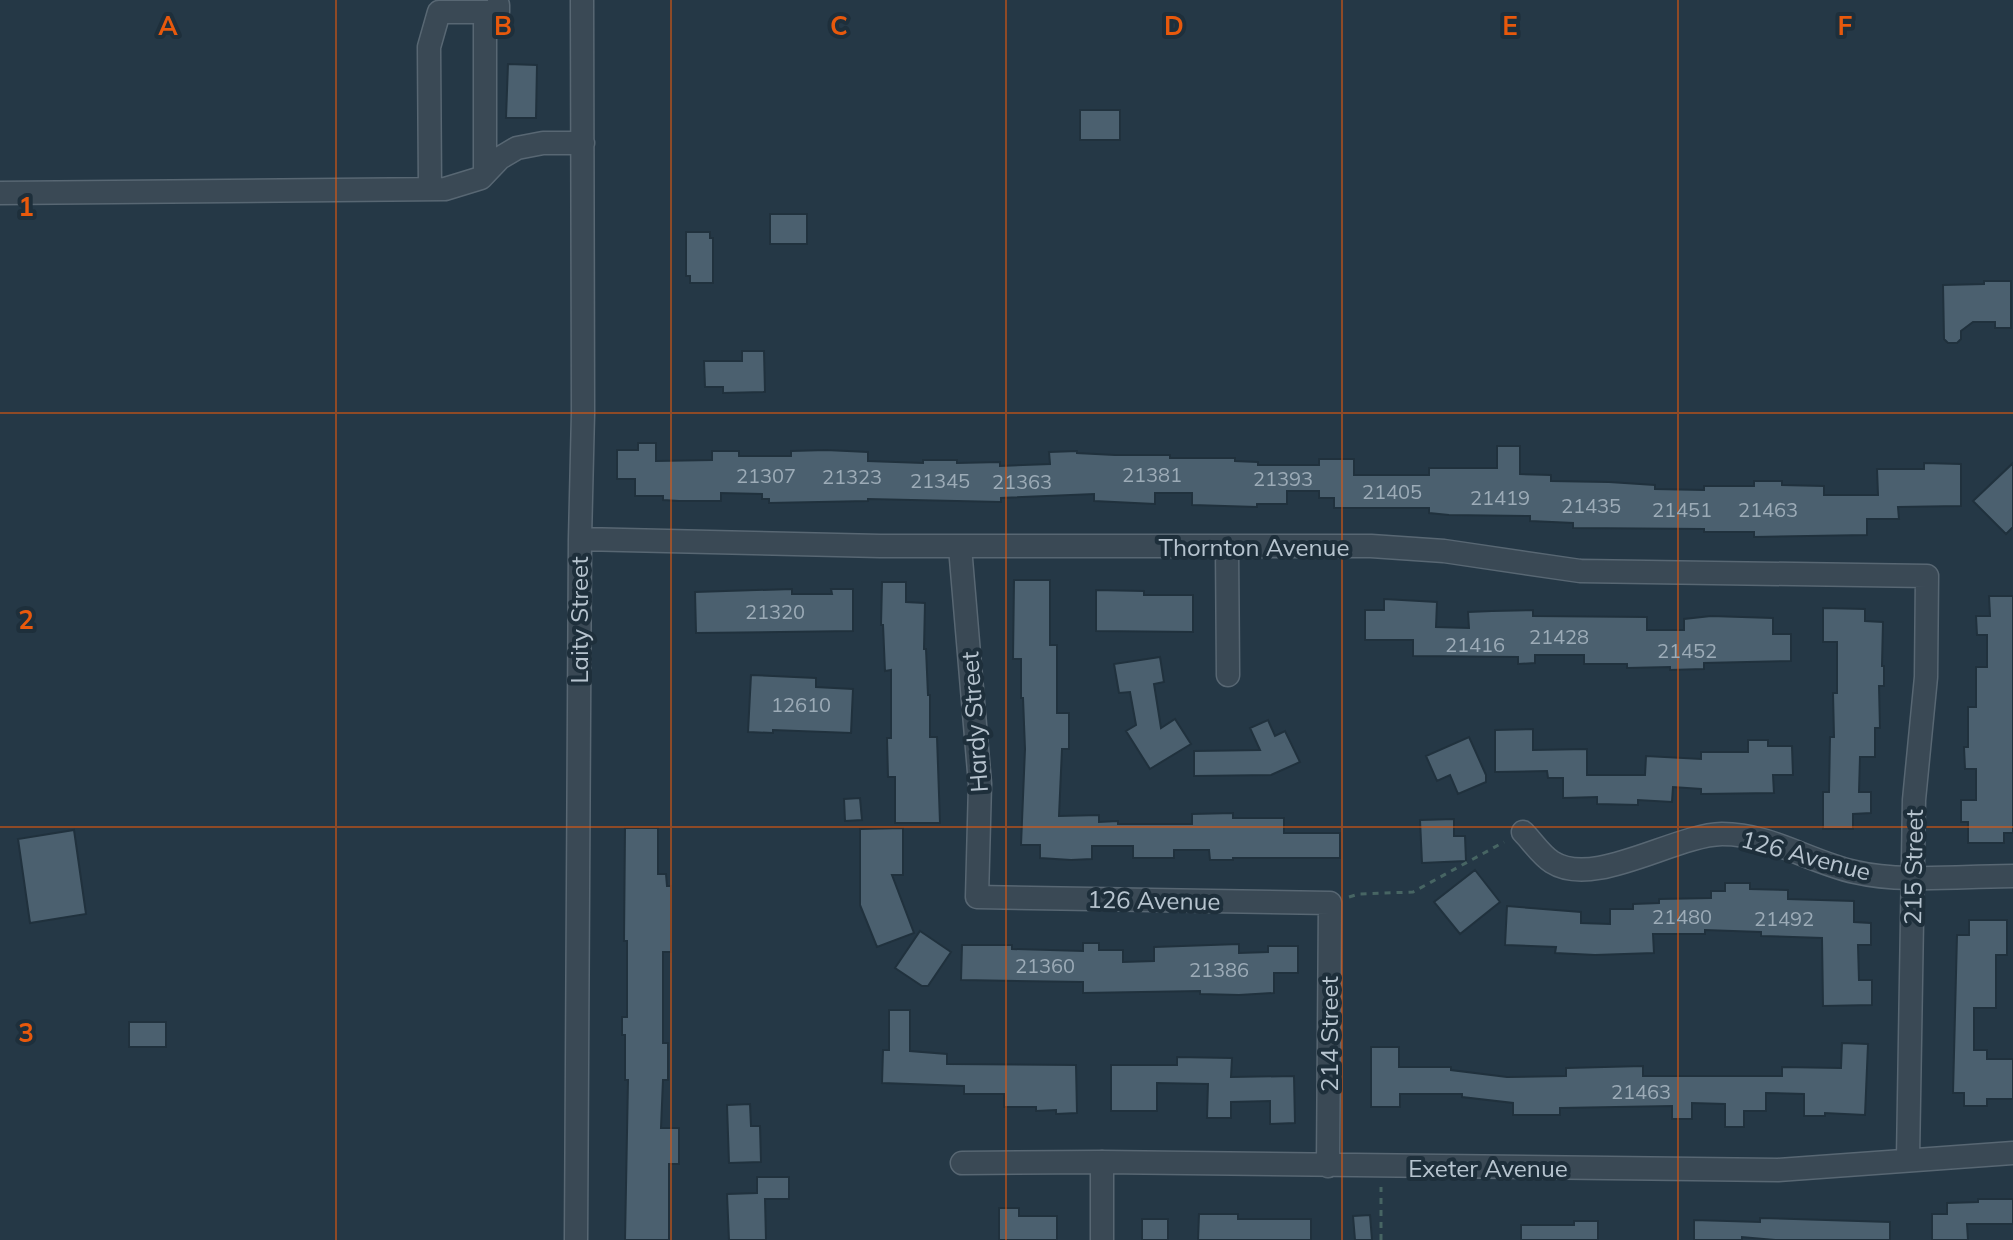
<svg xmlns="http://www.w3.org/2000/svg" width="2013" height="1240" font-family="Mulish,sans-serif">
<rect width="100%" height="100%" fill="#253846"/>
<!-- building -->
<path fill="#4b606f" stroke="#20313d" stroke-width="2" d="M508,64L537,65L536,118H506Z
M1080,110H1120V140H1080Z
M770,214H807V244H770Z
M686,232H710V238H713V283H690V276H686Z
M1984,281H2011V328H1995V322H1973L1961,331V339L1957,343H1948L1944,339L1943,285L1984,284Z
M742,351H764L765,392L723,393V387H705L704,361H742Z
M638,443H656V461L712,460V451H739V456H791V451L826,450L868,452V461L923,463V460H957V463L1000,462V466L1050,464L1049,452L1077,451V453L1115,455H1170V458H1235V461L1258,462V465H1319V459H1354V475H1429V468H1497V446H1520V474L1551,475V481L1609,482L1655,485V489L1704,490V486H1754V481H1782V485L1824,486V495H1878L1877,469H1924V463L1961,464V506L1898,507L1899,519H1867V535L1754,537V532H1704V529L1573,528V523L1530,521V516L1449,515L1429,513V508H1334V498H1319V491H1287V504H1257V507L1192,505V493H1155V504L1094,501V494L1001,498V502L868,499V501L769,503V499H762V494L721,493V501H679L663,500V496H635V479H617V450H638Z
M2013,463V527L2006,534L1973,501Z
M1014,580H1050V645H1057V713H1069V749H1062L1059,816L1099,815V822L1118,821V824H1192V814L1233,813V818H1284V833H1340V858H1233V860H1210L1209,850H1174V858H1133V846H1092V859L1071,860L1040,858V845H1021L1025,749L1023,698H1021V659H1013Z
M882,582H906V602L925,603L924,649H926L928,695H930V737H937L940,823H895V777H888L887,738H891V670L885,671L883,625H881Z
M792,589V594H832L831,589H853V631L696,633L695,592Z
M1096,590L1144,591V595H1193V632L1096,631Z
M1989,596H2013V833H2004V843H1968V822H1961V800H1976V769H1965L1964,747H1968V707H1976V667H1987V635H1977L1976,616H1990Z
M1384,599L1437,602L1436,627L1469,628L1468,612L1492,611L1533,610V616L1647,617V630H1684V619L1711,616L1773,618V634H1791V661L1704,663V669L1670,670V667L1627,668V664H1584V655H1535V663L1518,664V657L1413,656V640H1365V610H1384Z
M1823,608L1865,609V621L1883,622L1882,666H1884V686H1879L1880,728H1875V757H1860L1859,792H1871V813L1853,814V829H1823V792H1829L1830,737H1834L1833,693H1837V642H1823Z
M1160,657L1164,682L1154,684L1161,728L1175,719L1191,744L1150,769L1126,731L1136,725L1130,692L1119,693L1114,664Z
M751,675L816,678V687L853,689L851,733L773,730V733L748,732Z
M1268,720L1275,736L1285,731L1300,762L1271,775L1194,776V751L1260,750L1250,728Z
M1533,729V750L1587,749V775H1645L1646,756L1701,759V752H1748V740H1768V746H1792L1793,775H1773L1774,793L1701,794V789L1673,787L1672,802L1638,800V805L1597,804V797L1563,798V778H1548L1547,771L1495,772V730Z
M1469,737L1486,775V782L1458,794L1450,775L1437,781L1426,756Z
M860,798L862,820L845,821L844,799Z
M1454,819V836H1465L1466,861L1422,863L1420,820Z
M625,828H658V874H666L667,886H671V952H663V1043H668V1080H663L661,1128H679V1164H669V1240H625L628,1080H625V1035H622V1017H627V941H624Z
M903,828V875H892L914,933L877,947L860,905V829Z
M74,830L86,914L30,923L18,839Z
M1475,870L1500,902L1460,934L1434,902Z
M1725,883H1750V889L1788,890V899L1854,901V922L1871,923V945H1858L1859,980H1872V1005L1823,1006L1822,938L1761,936V932L1705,930V934H1653L1654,953L1595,955L1555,953L1556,947L1505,945L1507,906L1581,912V923L1610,924V909H1633V904L1659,903V899L1711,898V891H1725Z
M1969,920H2007V955H1996V1008H1974V1050H1987V1059H2013V1099H1987V1106H1964V1093H1953L1957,935H1969Z
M920,931L951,952L928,986H922L895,968Z
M1083,943H1099V950H1123V962L1154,961V947L1239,944V953L1268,952V946H1298V973H1274V993L1239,995L1200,994V991L1083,993V982L961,980L962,945H1012V949L1083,951Z
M889,1010H910V1051L947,1054V1064L1076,1065L1077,1113L1056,1114V1110L1036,1111V1107H1004V1094H964V1086L882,1083L883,1050H889Z
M129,1022H166V1047H129Z
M1842,1043L1868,1044L1865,1115L1825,1113V1116H1804V1094L1766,1093V1111H1744V1127H1725V1104L1692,1103V1119H1672V1106L1560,1108V1115H1513V1103L1462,1097V1094H1400V1107H1371V1047H1399V1067H1451V1070L1507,1077L1566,1076V1068L1643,1066V1076H1782V1067L1841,1068Z
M1177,1057L1232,1058L1231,1077L1294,1076L1295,1123L1270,1124V1101L1231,1102V1118H1207L1208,1084L1157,1083V1111H1111V1065H1177Z
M750,1104L751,1126H760L761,1162L729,1163L727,1105Z
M757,1177H789V1199H765L766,1240H729L727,1194L757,1193Z
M1978,1199H2013V1224H1967L1968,1240H1932V1214H1947V1203L1978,1202Z
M999,1208H1019V1216H1057V1240H999Z
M1199,1214H1238V1219H1311V1240H1198Z
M1370,1215L1372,1240H1355L1353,1216Z
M1760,1218L1890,1222V1240H1775L1742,1237V1240H1694V1220L1760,1222Z
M1142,1219H1168V1240H1142Z
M1574,1221H1598V1240H1521V1225H1574Z"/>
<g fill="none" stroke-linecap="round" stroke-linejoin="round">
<defs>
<path id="minor" d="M485,173V25L498,12V5
M430,189L429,47L439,12H498
M0,193L445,189L481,178L500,158L517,148L543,143H583
M580,539L880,546H1371L1444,551L1580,571L1927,576L1926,677L1914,800L1908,1159
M960,547L980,784L977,897L1330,903L1328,1166
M1227,547L1228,675
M1523,832C1532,841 1541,855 1552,862C1594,889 1674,835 1722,834C1771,834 1809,862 1855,872C1901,883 1965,876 2013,876
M962,1163L1102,1162L1778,1170L2013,1153
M576,1240L580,539L583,413L582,0
M1102,1240V1162"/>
</defs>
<!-- minor casing -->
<use href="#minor" stroke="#586773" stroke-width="25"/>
<!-- path -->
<path stroke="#476563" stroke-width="3" stroke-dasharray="6 6" stroke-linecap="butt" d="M1349,897L1359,894L1413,892L1504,842
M1381,1240V1187"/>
<!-- minor -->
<use href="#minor" stroke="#3a4955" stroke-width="22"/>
</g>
<!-- grid -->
<path fill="none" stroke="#e8590c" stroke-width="2" stroke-opacity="0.55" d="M336,0V1240M671,0V1240M1006,0V1240M1342,0V1240M1678,0V1240M0,413H2013M0,827H2013"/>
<g text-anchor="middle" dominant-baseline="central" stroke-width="8" stroke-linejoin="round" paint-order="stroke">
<!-- number labels -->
<g font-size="20" fill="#9cabb7">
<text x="1152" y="474">21381</text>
<text x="766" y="475">21307</text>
<text x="852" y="476">21323</text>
<text x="1283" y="478">21393</text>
<text x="940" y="480">21345</text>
<text x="1022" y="481">21363</text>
<text x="1392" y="491">21405</text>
<text x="1500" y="497">21419</text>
<text x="1591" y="505">21435</text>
<text x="1682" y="509">21451</text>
<text x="1768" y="509">21463</text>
<text x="775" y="611">21320</text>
<text x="1559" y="636">21428</text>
<text x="1475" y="644">21416</text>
<text x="1687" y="650">21452</text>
<text x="801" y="704">12610</text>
<text x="1682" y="916">21480</text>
<text x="1784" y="918">21492</text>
<text x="1045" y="965">21360</text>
<text x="1219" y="969">21386</text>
<text x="1641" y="1091">21463</text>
</g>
<!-- street labels -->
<g font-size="24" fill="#b7c4cf" stroke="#1e2f3b">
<text x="1254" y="547">Thornton Avenue</text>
<text transform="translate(579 620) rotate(-90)">Laity Street</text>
<text transform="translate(974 722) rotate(-94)">Hardy Street</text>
<text transform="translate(1806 855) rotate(15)">126 Avenue</text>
<text transform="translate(1913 867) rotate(-89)">215 Street</text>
<text transform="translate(1154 900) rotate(1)">126 Avenue</text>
<text transform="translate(1329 1034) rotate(-90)">214 Street</text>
<text x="1488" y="1168">Exeter Avenue</text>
</g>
</g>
<g font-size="26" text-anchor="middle" font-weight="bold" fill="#e8590c" stroke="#1e2f3b" stroke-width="8" stroke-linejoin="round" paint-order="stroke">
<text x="168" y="35">A</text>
<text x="503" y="35">B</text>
<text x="839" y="35">C</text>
<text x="1174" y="35">D</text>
<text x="1510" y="35">E</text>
<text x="1845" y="35">F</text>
<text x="26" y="216">1</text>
<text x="26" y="629">2</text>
<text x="26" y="1042">3</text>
</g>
</svg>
